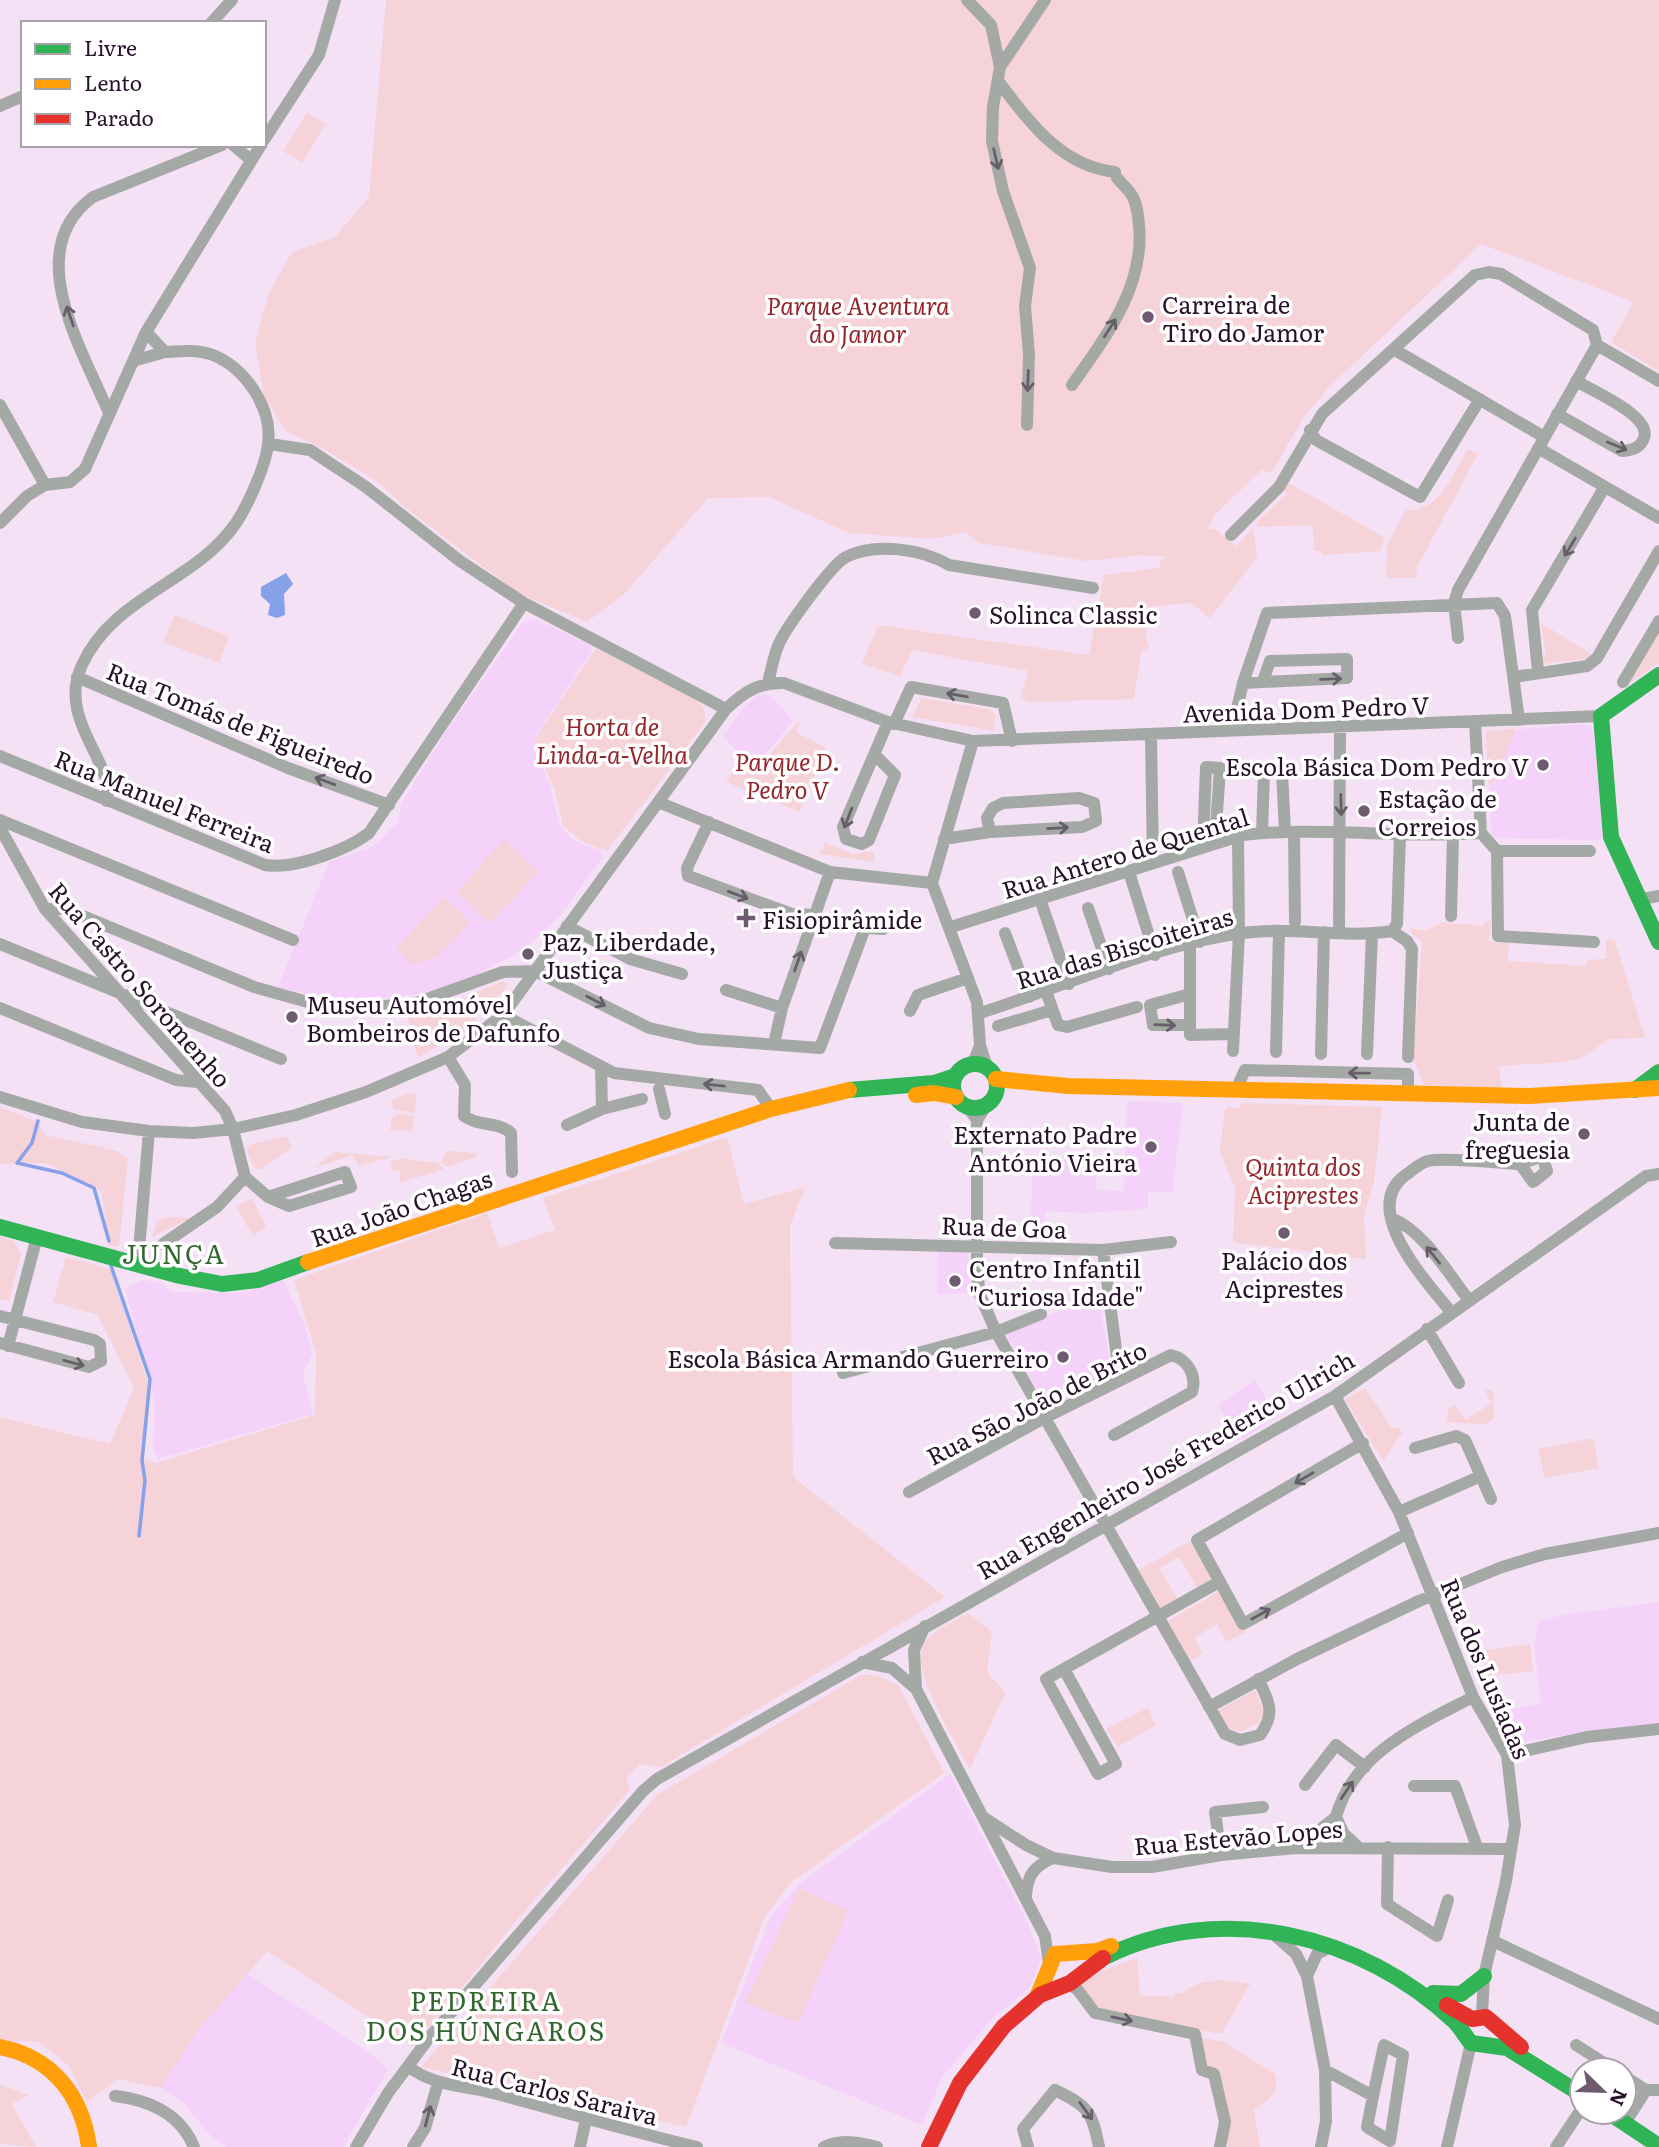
<svg xmlns="http://www.w3.org/2000/svg" width="1659" height="2147" font-family="Literata,serif">
<rect width="100%" height="100%" fill="#f4e1f6"/>
<!-- built -->
<path fill="#f5d2fa" d="M536,619L594,647L532,742L551,788L559,824L573,840L602,851V858L560,916L543,933L514,955L465,981L419,994L373,1000L314,996L278,987L329,862L374,846L398,822L401,804L443,736L523,622Z
M758,695L771,696L793,721L756,766L747,761L723,736L743,708Z
M1582,724L1594,730L1597,738L1603,837L1600,840L1492,838L1486,732Z
M1127,1101L1183,1103L1172,1193L1148,1192V1209L1082,1213L1045,1211V1235H1031L1032,1159L1068,1160L1069,1154L1097,1156L1096,1190L1124,1191Z
M938,1251L967,1252L975,1292L937,1295Z
M282,1279L306,1327L312,1354L303,1374L313,1414L158,1459L153,1449L155,1405L152,1388L125,1288L143,1280L161,1283L172,1292L244,1293Z
M1099,1300L1113,1379L1048,1410L1005,1334L1079,1302Z
M1255,1380L1277,1418L1238,1441L1218,1405Z
M1659,1602V1724L1514,1742L1504,1737L1494,1711L1541,1704L1534,1646L1538,1622L1563,1615Z
M950,1774L1028,1924L1041,1959L1030,1987L992,2019L942,2077L922,2125L721,2043L771,1916L799,1884Z
M246,1973L374,2056L388,2069L343,2147H226L208,2133L184,2103L161,2088L199,2029Z"/>
<!-- green -->
<path fill="#f6d2d9" d="M386,0H1659V371L1611,342L1634,302L1481,244L1329,387L1304,417L1271,473L1261,470L1213,517L1207,529H1215L1236,546L1253,528L1257,557L1210,618L1191,603L1156,606C1149,621 1142,631 1149,647L1141,653L1134,699L1027,702L1021,696L1028,671L912,650L900,676L862,664L878,625L1089,655L1104,575L1159,568L1160,562L1166,557L1143,555L1086,561L979,543L966,532L932,539L849,533L769,497L708,498L624,594L587,622L518,593L406,508L378,482L320,447L286,431L264,396L255,343L268,295L292,252L335,237L369,197Z
M307,112L326,124L302,163L283,151Z
M1468,449L1478,454L1417,567L1416,578H1386L1387,545L1406,510C1439,514 1454,472 1468,449Z
M1287,482L1385,538L1380,551L1322,555L1321,550L1314,551L1313,525L1257,527L1255,524L1287,494L1282,489Z
M175,615L229,637L219,663L163,642Z
M1541,623L1591,654L1585,659L1542,664L1539,658L1546,656Z
M1659,633V663L1630,683Z
M596,648L696,700L703,707L706,721L607,851L583,842L563,826L554,788L533,742Z
M922,698L989,709L995,714L994,731L912,717Z
M800,720L796,732L826,748L800,812L726,782L741,760L755,771Z
M1515,728L1495,783H1488L1486,732Z
M504,839L538,872L490,924L457,892Z
M825,843L853,854L874,851V862L819,854Z
M444,897L470,922L439,956L413,965L396,948Z
M1485,921H1491L1489,942L1509,943L1508,961L1586,966L1587,960L1606,959V939L1615,941L1645,1038L1609,1039L1581,1058L1564,1062L1499,1066L1502,1088L1424,1085L1413,1057L1422,942L1410,932L1411,928L1426,931L1442,922L1483,926Z
M503,981L507,984L504,990L463,1031L420,1057L416,1053L407,1014L459,1000Z
M408,1093L416,1094L415,1113L393,1109L392,1100Z
M1243,1103L1382,1107L1374,1182L1364,1216L1366,1259L1233,1242L1235,1188L1220,1151L1225,1110L1228,1107L1238,1108Z
M0,1107L38,1122L45,1135L118,1151L128,1158L119,1246H109L102,1192L46,1163L0,1164Z
M399,1113L414,1116L412,1131L390,1130L392,1118Z
M288,1136L291,1148L262,1169H255L247,1152L249,1145Z
M727,1137L744,1204L805,1187L790,1226L793,1477L945,1597L661,1767L639,1764L626,1780L630,1790L516,1921L414,2047L267,1951L199,2029L161,2088L118,2079L87,2102L69,2066L39,2042L0,2040V1417L110,1444L134,1388L98,1315L53,1302L66,1257L110,1269L148,1382L143,1458L155,1463L315,1415L316,1353L294,1280L487,1213L499,1248L555,1230L543,1198Z
M447,1151L477,1153L478,1156L448,1167L441,1163Z
M335,1152L392,1157L359,1166L352,1155L314,1168Z
M399,1158L438,1163L444,1169L399,1183L401,1171L391,1170L392,1160L398,1161Z
M252,1198L266,1227L253,1236L236,1207Z
M171,1217L191,1218L152,1237L157,1221Z
M0,1237L13,1241L21,1253L9,1301L0,1299Z
M1365,1388L1392,1428L1399,1427L1402,1433L1383,1461L1345,1399Z
M1485,1390H1493L1494,1418L1486,1424L1446,1422L1449,1408L1454,1405L1466,1420L1491,1403Z
M1593,1438L1599,1468L1545,1478L1538,1449Z
M1190,1541L1214,1579L1197,1588L1179,1557L1159,1568L1177,1598L1161,1608L1139,1570Z
M1218,1592L1246,1632L1226,1642L1217,1624L1194,1638L1203,1654L1190,1661L1168,1621Z
M968,1613L992,1632L987,1672L1005,1693L970,1769C957,1743 908,1669 924,1644C933,1630 954,1621 968,1613Z
M1530,1644L1533,1671L1486,1676L1482,1651Z
M861,1675H876L899,1686L944,1773L790,1883L764,1918L686,2127L421,2067L657,1795Z
M1255,1690L1264,1713L1258,1723L1240,1732L1229,1728L1219,1710Z
M1148,1708L1156,1725L1118,1747L1106,1729Z
M799,1888L848,1911L798,2023L745,2003Z
M1137,1958L1140,1995L1174,1997L1175,1993H1182C1206,1976 1221,1980 1250,1984L1221,2034L1095,2010L1080,1986L1097,1973Z
M1201,2038L1224,2042L1275,2074C1281,2093 1267,2100 1254,2110L1260,2147H1228Z
M0,2085L29,2095L12,2104L36,2147L0,2144Z"/>
<!-- water -->
<path fill="#85a1ea" d="M286,573L293,584L284,594L285,615L277,618L268,615L270,604L261,596V587Z"/>
<g fill="none" stroke-linecap="round" stroke-linejoin="round">
<!-- stream -->
<path stroke="#85a1ea" stroke-width="3.5" d="M38,1121L32,1143L17,1163L62,1173L94,1188L109,1241
M111,1266L150,1379L142,1461L145,1480L139,1536"/>
<!-- street -->
<path stroke="#a5a9a5" stroke-width="12" d="M967,0L991,25L1000,67
M211,23L232,0
M998,81C1029,121 1060,166 1115,172
M0,106L23,96
M264,140L319,55L335,0
M233,145L251,160
M1597,345L1659,381
M1395,350L1544,437
M133,361L165,352L146,332
M1072,385C1105,338 1145,287 1139,225C1138,215 1137,202 1131,194C1127,188 1121,183 1117,178
M0,405L45,485L70,482L85,469L146,332L261,145
M109,413C82,349 20,250 93,197L222,145
M1557,414L1622,451C1633,450 1640,448 1644,438C1652,416 1593,391 1576,381
M1027,425L1029,355L1025,306L1030,268L1003,191L992,141L993,107L1000,67L1045,0
M1310,430L1316,440L1420,497L1480,399
M269,444L310,450L366,487L460,561L524,603L726,709
M1538,448L1659,518
M0,523L27,496L45,485
M1231,535L1279,487L1322,414L1475,275L1489,272L1501,274L1593,330L1597,345L1458,590L1454,603L1458,638
M1538,672L1532,610L1604,488
M77,677L288,768L389,805
M1514,677L1587,666L1597,658L1659,551
M1623,682L1659,621
M768,683C771,671 773,658 778,646C784,630 831,565 846,557C875,542 922,549 949,565L1093,588
M1243,683L1347,678V659L1270,661L1263,681
M1475,722L1481,833
M894,724L911,687L1003,703L1012,741
M1232,730L1243,683L1267,613L1497,603L1505,616L1519,720
M1151,736L1153,863
M973,741L932,883L977,1002L980,1045L987,1067
M0,756L265,865C293,870 347,850 369,833L524,603
M876,756L895,775L869,840L862,844L846,839L843,827L888,722
M107,801C116,763 56,720 82,665C114,595 195,583 236,523C248,505 266,465 268,444C273,408 245,368 213,355C198,349 181,351 165,352
M658,802L830,872L932,883
M0,820L293,940
M709,822L687,868L688,876L792,914L815,915
M0,828L45,909L225,1111L233,1129L245,1177L217,1207L163,1244
M1294,832L1295,922
M1262,833L1264,773L1272,767L1282,772L1285,832
M1481,833L1497,851H1590
M944,839L990,832L1082,827L1096,821L1094,803L1079,798L1003,803L993,808L987,818L990,832
M1203,846L1206,767L1220,768L1215,843
M1497,851L1498,936L1594,942
M1129,872L1155,955
M1178,872L1200,942
M1040,899L1069,984
M1642,899L1659,896
M1088,908L1109,969
M45,909H66L254,987L315,1004L354,1008L413,1004L503,972L535,971L649,1028L699,1039L820,1048L865,928L883,929
M1451,916L1453,835
M567,926L630,959L682,974
M951,927L1243,835C1321,826 1402,839 1481,833
M1392,931L1407,941L1412,949L1408,1057
M1392,931L1397,924L1400,835
M1339,932L1340,727
M1005,933L1029,997
M0,944L281,1059
M1190,945V1035L1234,1034
M726,990L782,1008
M1046,991L1058,1025L1067,1027L1137,1007
M0,1008L176,1080L198,1082
M910,1011L918,995L968,978
M980,1013C1066,986 1153,945 1242,933C1292,926 1343,939 1392,931
M503,1015L614,1073L758,1090L771,1109
M1190,1025H1153L1150,1005L1190,994
M998,1026L1052,1010
M774,1044L782,1008L830,872
M1233,1051L1239,933L1238,836
M1276,1052L1279,931
M1321,1054L1324,932
M1367,1054L1372,934
M448,1057L465,1085L464,1116C479,1127 498,1121 511,1133L512,1172
M973,1064L980,1045
M601,1066L602,1109L642,1099
M659,1089L665,1114
M1236,1090L1245,1070L1408,1074V1093
M0,1097L82,1122L149,1131L193,1133L233,1129L296,1115L366,1092L448,1057L503,1015L726,709C744,692 759,682 784,683L888,722L973,741L1601,716
M987,1104L977,1120V1271L980,1295L996,1332L1225,1734L1240,1740L1260,1735C1276,1713 1269,1701 1258,1679
M967,1106L977,1120
M567,1125L602,1109
M245,1177L268,1197L345,1172L351,1187L289,1206L268,1197
M1391,1218C1423,1230 1448,1273 1468,1299
M835,1243L1103,1250L1171,1242
M1103,1250L1120,1380
M138,1262L149,1131
M1451,1312C1425,1280 1355,1205 1410,1172C1415,1168 1422,1162 1428,1161C1447,1157 1498,1163 1520,1164L1533,1182L1547,1171L1542,1156L1520,1164
M0,1316L94,1340L100,1344L101,1361L89,1367L0,1343
M1427,1329L1459,1383
M8,1346L37,1237
M843,1373L996,1332L1041,1314
M1335,1396L1399,1512L1473,1697L1507,1755L1515,1825L1506,1881L1484,1976L1482,2016
M1363,1443L1197,1540L1243,1624L1408,1533
M1481,1476L1491,1499
M909,1492L1046,1417L1171,1355C1188,1359 1197,1376 1192,1392L1114,1435
M1399,1512L1481,1476L1465,1440L1456,1436L1415,1448
M862,1662L892,1668L916,1689L1045,1936L1049,1964
M1064,1669L1116,1764L1098,1774L1046,1679C1103,1647 1161,1615 1219,1582
M916,1688L914,1650L925,1626
M1209,1707L1297,1659L1419,1601L1502,1567L1545,1554L1659,1533
M1507,1755L1587,1737L1659,1729
M1305,1785L1336,1745L1365,1767
M1414,1786H1455L1477,1847
M983,1817L1026,1845L1053,1858L1112,1867H1152L1221,1855L1297,1848L1511,1849
M1358,1847L1344,1834L1336,1817C1353,1753 1419,1725 1473,1697
M1388,1847L1387,1904L1437,1936L1448,1900
M1297,1848L1336,1817
M1221,1855L1215,1812L1263,1807
M1026,1897C1027,1875 1034,1866 1053,1858
M1271,1932L1296,1954L1307,1976L1325,2070L1326,2121L1321,2147
M1493,1941L1659,2019
M1307,1976L1317,1954L1332,1946
M1068,1984L1077,1989L1095,2013L1195,2034L1202,2070L1214,2074L1225,2122L1220,2147
M1576,2045L1615,2070
M408,2066C432,2086 463,2085 493,2093C561,2111 629,2131 697,2147
M1325,2070L1373,2096L1384,2045L1403,2055L1390,2141L1367,2127L1373,2096
M1624,2076L1646,2090
M115,2096C149,2100 180,2113 194,2147
M1630,2115L1646,2090H1659
M356,2147L388,2093L429,2038L643,1791L657,1779L1335,1396L1646,1176L1659,1174
M413,2147L425,2128L438,2083
M580,2147L586,2119
M824,2147C842,2139 859,2142 877,2147
M1028,2147L1023,2129L1055,2090C1088,2106 1092,2111 1099,2147
M1447,2147L1471,2043
M1556,2147L1582,2108"/>
<!-- fast -->
<path stroke="#30b455" stroke-width="16" d="M1659,675L1601,716L1611,837L1659,942
M953 1086a22 22 0 1 1 44 0a22 22 0 1 1-44 0Z
M849,1090L934,1083L955,1076
M1635,1090L1659,1072
M0,1227L180,1276L222,1284L258,1280L308,1262
M1103,1958C1218,1899 1363,1934 1455,2022C1461,2028 1465,2036 1471,2043L1507,2048L1582,2095
M1433,1993L1461,1994L1484,1976
M1608,2112L1659,2146"/>
<!-- slow -->
<path stroke="#ff9f0a" stroke-width="16" d="M996,1079L1068,1086L1530,1096L1659,1088
M916,1095L934,1093L956,1097
M308,1262L771,1109L849,1090
M1037,1997L1055,1954L1097,1951L1111,1946
M0,2047C52,2057 82,2095 89,2147"/>
<!-- jam -->
<path stroke="#e5322d" stroke-width="16" d="M1447,2005L1472,2019L1486,2017L1521,2047
M929,2147L960,2083L1004,2026L1040,1995L1070,1983L1103,1958"/>
</g>
<!-- one-way arrows -->
<defs><path id="oneway-shaft" d="M-6 0H5M1.5-3L5.5 0L1.5 3" fill="none" stroke-width="1.6" stroke-linecap="round" stroke-linejoin="round" transform="scale(1.75)"/></defs>
<g stroke="#665e68">
<use href="#oneway-shaft" transform="translate(996 159) rotate(77)"/>
<use href="#oneway-shaft" transform="translate(70 316) rotate(-109)"/>
<use href="#oneway-shaft" transform="translate(1110 328) rotate(-57)"/>
<use href="#oneway-shaft" transform="translate(1028 381) rotate(92)"/>
<use href="#oneway-shaft" transform="translate(1617 446) rotate(22)"/>
<use href="#oneway-shaft" transform="translate(1570 547) rotate(121)"/>
<use href="#oneway-shaft" transform="translate(1331 679) rotate(-2)"/>
<use href="#oneway-shaft" transform="translate(957 695) rotate(-170)"/>
<use href="#oneway-shaft" transform="translate(325 781) rotate(-160)"/>
<use href="#oneway-shaft" transform="translate(1341 805) rotate(89)"/>
<use href="#oneway-shaft" transform="translate(848 818) rotate(111)"/>
<use href="#oneway-shaft" transform="translate(1058 828) rotate(-3)"/>
<use href="#oneway-shaft" transform="translate(738 895) rotate(20)"/>
<use href="#oneway-shaft" transform="translate(798 961) rotate(-71)"/>
<use href="#oneway-shaft" transform="translate(596 1001) rotate(27)"/>
<use href="#oneway-shaft" transform="translate(1165 1025) rotate(2)"/>
<use href="#oneway-shaft" transform="translate(1359 1073) rotate(-179)"/>
<use href="#oneway-shaft" transform="translate(714 1085) rotate(-174)"/>
<use href="#oneway-shaft" transform="translate(1433 1255) rotate(-129)"/>
<use href="#oneway-shaft" transform="translate(74 1363) rotate(15)"/>
<use href="#oneway-shaft" transform="translate(1304 1478) rotate(150)"/>
<use href="#oneway-shaft" transform="translate(1261 1614) rotate(-29)"/>
<use href="#oneway-shaft" transform="translate(1347 1790) rotate(-56)"/>
<use href="#oneway-shaft" transform="translate(1122 2019) rotate(12)"/>
<use href="#oneway-shaft" transform="translate(1086 2111) rotate(54)"/>
<use href="#oneway-shaft" transform="translate(428 2116) rotate(-75)"/>
</g>
<!-- markers -->
<g fill="#6f5a71" stroke="#fff" stroke-width="2.5">
<circle cx="1148" cy="317" r="7"/>
<circle cx="975" cy="613" r="7"/>
<circle cx="1543" cy="765" r="7"/>
<circle cx="1364" cy="811" r="7"/>
<path d="M742.5 907.5h7v7h7v7h-7v7h-7v-7h-7v-7h7z"/>
<circle cx="528" cy="954" r="7"/>
<circle cx="292" cy="1017" r="7"/>
<circle cx="1584" cy="1134" r="7"/>
<circle cx="1151" cy="1147" r="7"/>
<circle cx="1284" cy="1233" r="7"/>
<circle cx="955" cy="1281" r="7"/>
<circle cx="1063" cy="1357" r="7"/>
</g>
<g text-anchor="middle" dominant-baseline="central" stroke-width="7" stroke-linejoin="round" paint-order="stroke">
<!-- poi labels -->
<g font-size="24" fill="#27122a" stroke="#fff" text-anchor="start">
<text x="1162" y="303">Carreira de<tspan x="1162" dy="28">Tiro do Jamor</tspan></text>
<text x="989" y="613">Solinca Classic</text>
<text x="1529" y="765" text-anchor="end">Escola Básica Dom Pedro V</text>
<text x="1378" y="797">Estação de<tspan x="1378" dy="28">Correios</tspan></text>
<text x="762" y="918">Fisiopirâmide</text>
<text x="542" y="940">Paz, Liberdade,<tspan x="542" dy="28">Justiça</tspan></text>
<text x="306" y="1003">Museu Automóvel<tspan x="306" dy="28">Bombeiros de Dafunfo</tspan></text>
<text x="1570" y="1120" text-anchor="end">Junta de<tspan x="1570" dy="28">freguesia</tspan></text>
<text x="1137" y="1133" text-anchor="end">Externato Padre<tspan x="1137" dy="28">António Vieira</tspan></text>
<text x="1284" y="1259" text-anchor="middle">Palácio dos<tspan x="1284" dy="28">Aciprestes</tspan></text>
<text x="969" y="1267">Centro Infantil<tspan x="969" dy="28">"Curiosa Idade"</tspan></text>
<text x="1049" y="1357" text-anchor="end">Escola Básica Armando Guerreiro</text>
</g>
<!-- park labels -->
<g font-size="24" font-style="italic" fill="#95262c" stroke="#fff">
<text x="858" y="304">Parque Aventura<tspan x="858" dy="28">do Jamor</tspan></text>
<text x="612" y="725">Horta de<tspan x="612" dy="28">Linda-a-Velha</tspan></text>
<text x="787" y="760">Parque D.<tspan x="787" dy="28">Pedro V</tspan></text>
<text x="1303" y="1165">Quinta dos<tspan x="1303" dy="28">Aciprestes</tspan></text>
</g>
<!-- street labels -->
<g font-size="24" fill="#27122a" stroke="#fff">
<text transform="translate(1306 708) rotate(-2)">Avenida Dom Pedro V</text>
<text transform="translate(241 722) rotate(22)">Rua Tomás de Figueiredo</text>
<text transform="translate(165 800) rotate(22)">Rua Manuel Ferreira</text>
<text transform="translate(1125 852) rotate(-17)">Rua Antero de Quental</text>
<text transform="translate(1124 947) rotate(-17)">Rua das Biscoiteiras</text>
<text transform="translate(141 984) rotate(49)">Rua Castro Soromenho</text>
<text transform="translate(401 1207) rotate(-19)">Rua João Chagas</text>
<text transform="translate(1004 1226) rotate(2)">Rua de Goa</text>
<text transform="translate(1036 1402) rotate(-27)">Rua São João de Brito</text>
<text transform="translate(1165 1464) rotate(-30)">Rua Engenheiro José Frederico Ulrich</text>
<text transform="translate(1487 1668) rotate(67)">Rua dos Lusíadas</text>
<text transform="translate(1238 1836) rotate(-5)">Rua Estevão Lopes</text>
<text transform="translate(555 2090) rotate(14)">Rua Carlos Saraiva</text>
</g>
<!-- neighbourhood labels -->
<g font-size="26" letter-spacing="2" fill="#33652f" stroke="#fff">
<text x="174" y="1252">JUNÇA</text>
<text x="486" y="1999">PEDREIRA<tspan x="486" dy="30">DOS HÚNGAROS</tspan></text>
</g>
</g>
<!-- legend -->
<rect x="21" y="21" width="245" height="126" fill="#ffffff" stroke="#a9a0aa" stroke-width="2"/>
<rect x="35" y="44" width="35" height="10" fill="#30b455" stroke="#a9a0aa" stroke-width="2"/>
<text x="84" y="56" font-size="21" fill="#27122a">Livre</text>
<rect x="35" y="79" width="35" height="10" fill="#ff9f0a" stroke="#a9a0aa" stroke-width="2"/>
<text x="84" y="91" font-size="21" fill="#27122a">Lento</text>
<rect x="35" y="114" width="35" height="10" fill="#e5322d" stroke="#a9a0aa" stroke-width="2"/>
<text x="84" y="126" font-size="21" fill="#27122a">Parado</text>
<!-- north arrow -->
<g transform="translate(1603 2091) rotate(113)"><circle r="33" fill="#ffffff" stroke="#a9a0aa" stroke-width="2"/>
<path d="M0-5L12 26L0 18L-12 26Z" fill="#6f5a71"/>
<text y="-10" font-size="19" font-weight="bold" text-anchor="middle" fill="#27122a">N</text>
</g>
</svg>
